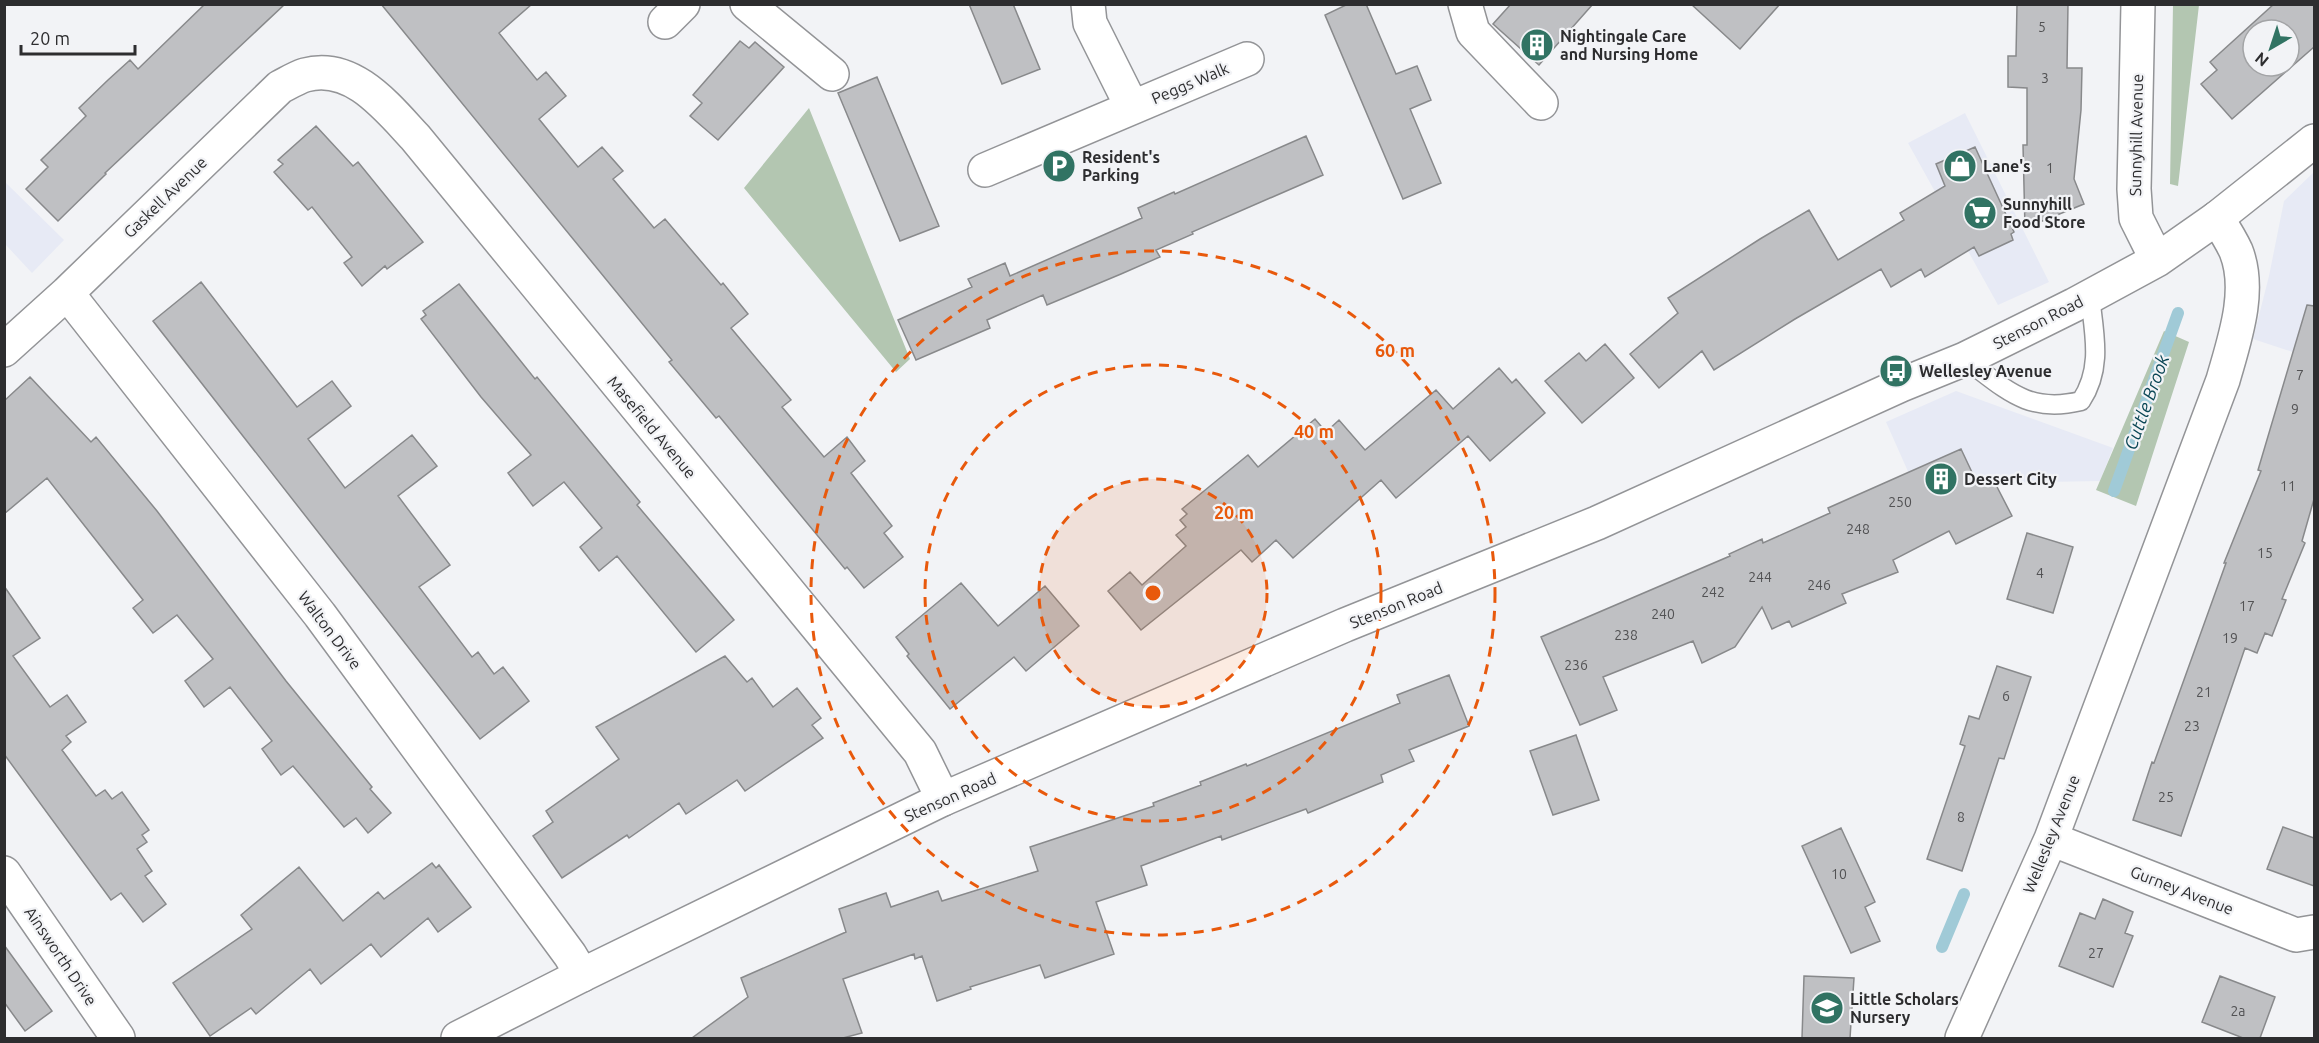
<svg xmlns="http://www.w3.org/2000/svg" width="2319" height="1043" font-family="Ubuntu,sans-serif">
<rect width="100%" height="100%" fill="#f2f3f6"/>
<!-- built -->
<path fill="#e7eaf5" d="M1965,113L2049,282L1998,305L1908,143Z
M2314,172V359L2253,339L2269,276L2284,201Z
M4,181L64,240L32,273L5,244Z
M1956,391L2113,448L2100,481L1989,483L1930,521L1886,422Z"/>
<!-- green -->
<path fill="#b3c6b1" d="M2173,5H2199L2178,186L2170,184Z
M809,108L910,359L896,372L744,188Z
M2164,331L2189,342L2136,506L2096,490Z"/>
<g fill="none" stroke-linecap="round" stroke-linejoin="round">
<!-- stream -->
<path stroke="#a0cad7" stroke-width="12" d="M2114,491L2178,313
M1942,947L1964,894"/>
</g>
<!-- building -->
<path fill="#bfc0c3" stroke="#88898b" stroke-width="1.5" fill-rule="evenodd" d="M205,4H285L105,173L106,174L58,221L26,189L48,167L41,160L86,116L79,108L108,80L130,60L138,69Z
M381,4H532L499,33L537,80L546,72L566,96L539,119L578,167L602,147L623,171L613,179L654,228L665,219L721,285L723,283L748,314L731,328L791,400L782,407L824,457L847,437L865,461L851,473L892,526L884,533L903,557L864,588L847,567L845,569L719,416L716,418L669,362L672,360Z
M969,4H1013L1040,69L1002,84Z
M1348,4H1366L1396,74L1417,66L1431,100L1410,109L1441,183L1403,199L1325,15Z
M1511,4H1593L1539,65L1493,24Z
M1691,4H1780L1740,49Z
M2017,4H2068L2067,68H2082L2081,110L2074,179L2084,204L2025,228L2023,145H2027V88L2008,87V56H2016Z
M2274,4H2314V47L2232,119L2201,84L2217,70L2210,62ZM2253,30H2289V66H2253Z
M740,41L749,48L755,42L784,67L718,140L690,116L702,103L693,95Z
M877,77L939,226L900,241L838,93Z
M316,126L353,166L358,162L423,242L387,269L385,266L362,286L344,263L352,257L312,207L308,210L274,172L283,164L278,160Z
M1306,136L1323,175L1192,232L1193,234L1156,250L1160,257L1121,274L1047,305L1043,295L987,320L990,328L916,360L898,320L972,287L968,279L1005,263L1010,276L1142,218L1138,208L1174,192L1175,194Z
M1975,147L2014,232L2011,234L2013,240L1979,256L1974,247L1925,277L1921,269L1891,287L1881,269L1795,319L1714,370L1702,351L1659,388L1630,354L1678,313L1668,298L1760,239L1809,210L1838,260L1904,220L1900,213L1945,186L1936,164Z
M201,282L297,407L332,381L351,406L308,439L345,488L412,435L437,466L398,496L450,565L419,587L472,657L478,652L494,674L503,667L529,701L480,739L153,321Z
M459,284L535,379L537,377L640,502L637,505L734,620L696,652L617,556L599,571L580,547L602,528L564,482L533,506L508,473L531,455L481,397L421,319L426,315L423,311Z
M2307,305L2314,306V499L2302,541L2305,543L2282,599L2286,600L2272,636L2265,633L2257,653L2245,648L2181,836L2133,820L2152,762L2154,763L2226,563H2224L2261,471L2258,470Z
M1605,344L1634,378L1582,423L1545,381L1579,353L1586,361Z
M1499,368L1512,383L1516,379L1545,413L1490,461L1468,436L1396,498L1381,480L1293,558L1276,540L1252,562L1241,550L1141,630L1108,591L1130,572L1142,585L1186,546L1176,535L1186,527L1180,520L1187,514L1182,509L1248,455L1258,467L1315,419L1326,432L1339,420L1365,450L1436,390L1453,409Z
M30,377L91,442L96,437L157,511L286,681L372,787L370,789L391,813L368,833L356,818L344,827L293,766L281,775L262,749L272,741L230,687L204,707L185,681L213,659L177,615L153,633L133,608L143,600L47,478L4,514V401Z
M1961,449L1978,485L1995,483L2012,516L1956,544L1949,531L1893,560L1898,572L1842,594L1846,603L1792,627L1789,621L1772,629L1762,607L1735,647L1702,663L1693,641L1603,677L1617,710L1580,725L1541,637L1730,556L1729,554L1762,539L1763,543L1830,513L1828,508Z
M2027,533L2073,547L2053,613L2007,599Z
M961,583L998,626L1045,586L1079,626L1026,671L1014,657L950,709L907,656L909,654L896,637Z
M4,586L40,638L13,656L50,707L67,695L86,722L66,736L71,742L62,750L96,796L105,790L112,799L122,792L149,830L142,835L147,842L137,849L152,871L145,876L166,904L143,922L121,893L111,900L4,754Z
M725,656L747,682L752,678L773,707L797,688L821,718L812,725L823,738L745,791L737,780L686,814L679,803L629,838L627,835L562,878L533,836L553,822L546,811L619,759L596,727Z
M1997,666L2031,677L2004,759L1999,758L1962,871L1927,859L1965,746L1960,744L1969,716L1979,719Z
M1449,675L1469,726L1409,750L1414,761L1381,775L1383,782L1308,813L1306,809L1222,840L1221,836L1141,866L1147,885L1096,902L1114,954L1045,978L1040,965L970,987L971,989L937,1001L922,956L915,959L914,954L843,979L862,1033L843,1038H692L748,997L741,978L846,932L839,909L886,893L891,907L938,891L942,901L1038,871L1030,847L1154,806L1153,803L1201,785L1200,782L1246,764L1247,766L1400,703L1397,695Z
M1576,735L1599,800L1553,815L1530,751Z
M2283,827L2314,838V886L2267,869Z
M1841,828L1875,902L1865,907L1880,941L1851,953L1802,846Z
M432,863L436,868L439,865L471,907L438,932L428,918L381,957L371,944L321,984L310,969L256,1014L251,1008L210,1036L173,983L252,929L241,915L299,867L343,921L378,892L384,899Z
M2103,899L2133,912L2125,933L2133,936L2113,987L2059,966L2080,913L2095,919Z
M4,945L52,1011L25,1031L4,1002Z
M1804,976L1854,978L1850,1038H1802Z
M2220,976L2275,997L2260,1038H2243L2202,1022Z"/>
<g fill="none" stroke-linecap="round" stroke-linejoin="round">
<defs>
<path id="lane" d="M1965,359C2006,389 2027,414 2081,401C2103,368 2094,333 2090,297"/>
<path id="street" d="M747,4L832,74
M1088,4L1090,23L1132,107
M1465,4L1473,32L1541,103
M665,22L683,4
M985,170L1247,59
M67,293L320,615L570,955L582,975
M4,350L67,293L280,87C288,83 296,78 305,75C352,62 387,107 415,137L920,752L943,799
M2051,839L2296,935L2314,932
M4,873L118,1038
M1962,1038L2051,839L2223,380C2234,341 2252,291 2236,251C2231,240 2224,229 2217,218"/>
<path id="secondary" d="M2138,4L2134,189L2136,218L2157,260
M458,1038L582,975L943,799L1345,625L1597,523L1901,385L1965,359L2074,305L2157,260L2217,218L2314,141"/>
</defs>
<!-- lane casing -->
<use href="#lane" stroke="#939497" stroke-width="21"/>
<!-- street casing -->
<use href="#street" stroke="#939497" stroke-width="36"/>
<!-- secondary casing -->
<use href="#secondary" stroke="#939497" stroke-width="36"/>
<!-- lane -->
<use href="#lane" stroke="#fff" stroke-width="18"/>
<!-- street -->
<use href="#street" stroke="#fff" stroke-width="33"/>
<!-- secondary -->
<use href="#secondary" stroke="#fff" stroke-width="33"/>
</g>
<!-- distance rings -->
<circle cx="1153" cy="593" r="114" fill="#e8590c" fill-opacity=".12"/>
<g fill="none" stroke="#e8590c" stroke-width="3" stroke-dasharray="10 8">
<circle cx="1153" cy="593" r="114"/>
<circle cx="1153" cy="593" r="228"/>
<circle cx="1153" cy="593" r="342"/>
</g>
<!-- icons -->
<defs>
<symbol id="building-disc" viewBox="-11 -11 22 22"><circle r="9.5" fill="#317363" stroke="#f2f3f6"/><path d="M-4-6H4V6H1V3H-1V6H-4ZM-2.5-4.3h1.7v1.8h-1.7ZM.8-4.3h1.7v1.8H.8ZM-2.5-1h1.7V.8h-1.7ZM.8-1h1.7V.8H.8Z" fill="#fff"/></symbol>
<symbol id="parking-disc" viewBox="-11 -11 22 22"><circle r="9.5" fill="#317363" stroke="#f2f3f6"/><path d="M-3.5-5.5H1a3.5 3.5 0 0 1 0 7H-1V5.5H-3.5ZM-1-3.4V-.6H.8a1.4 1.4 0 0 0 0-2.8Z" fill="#fff"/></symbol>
<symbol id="shop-disc" viewBox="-11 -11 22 22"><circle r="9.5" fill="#317363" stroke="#f2f3f6"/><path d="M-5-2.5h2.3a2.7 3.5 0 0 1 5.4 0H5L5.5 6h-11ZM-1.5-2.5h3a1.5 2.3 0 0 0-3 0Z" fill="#fff"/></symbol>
<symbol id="supermarket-disc" viewBox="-11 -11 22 22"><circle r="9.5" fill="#317363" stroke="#f2f3f6"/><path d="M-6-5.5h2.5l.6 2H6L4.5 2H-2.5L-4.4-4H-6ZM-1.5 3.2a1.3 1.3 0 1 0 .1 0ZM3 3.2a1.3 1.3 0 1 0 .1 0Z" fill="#fff"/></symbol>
<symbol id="bus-disc" viewBox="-11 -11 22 22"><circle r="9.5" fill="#317363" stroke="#f2f3f6"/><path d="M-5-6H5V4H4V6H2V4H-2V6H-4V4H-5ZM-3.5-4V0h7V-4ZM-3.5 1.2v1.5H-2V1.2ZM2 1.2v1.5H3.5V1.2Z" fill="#fff"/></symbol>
<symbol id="school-disc" viewBox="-11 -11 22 22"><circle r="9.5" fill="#317363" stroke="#f2f3f6"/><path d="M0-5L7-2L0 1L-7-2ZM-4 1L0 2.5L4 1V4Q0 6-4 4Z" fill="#fff"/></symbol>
</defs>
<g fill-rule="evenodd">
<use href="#building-disc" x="1518" y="26" width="38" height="38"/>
<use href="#parking-disc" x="1040" y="147" width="38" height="38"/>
<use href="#shop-disc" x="1941" y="147" width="38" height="38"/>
<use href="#supermarket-disc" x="1961" y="194" width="38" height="38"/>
<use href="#bus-disc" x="1877" y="352" width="38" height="38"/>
<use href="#building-disc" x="1922" y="460" width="38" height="38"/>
<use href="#school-disc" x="1808" y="989" width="38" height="38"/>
</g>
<g text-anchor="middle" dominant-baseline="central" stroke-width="4.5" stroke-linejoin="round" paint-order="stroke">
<!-- number labels -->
<g font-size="14" fill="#525254">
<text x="2042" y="27">5</text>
<text x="2045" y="78">3</text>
<text x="2050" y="168">1</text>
<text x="2300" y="375">7</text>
<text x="2295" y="409">9</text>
<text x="2288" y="486">11</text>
<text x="1900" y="502">250</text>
<text x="1858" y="529">248</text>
<text x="2265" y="553">15</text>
<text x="2040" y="573">4</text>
<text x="1760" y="577">244</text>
<text x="1819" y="585">246</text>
<text x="1713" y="592">242</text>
<text x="2247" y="606">17</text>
<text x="1663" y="614">240</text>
<text x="1626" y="635">238</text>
<text x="2230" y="638">19</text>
<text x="1576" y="665">236</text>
<text x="2204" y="692">21</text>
<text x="2006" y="696">6</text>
<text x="2192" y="726">23</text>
<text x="2166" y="797">25</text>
<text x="1961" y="817">8</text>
<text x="1839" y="874">10</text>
<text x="2096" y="953">27</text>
<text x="2238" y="1011">2a</text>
</g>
<!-- poi labels -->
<g font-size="16" font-weight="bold" fill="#2d2d2f" stroke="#f2f3f6" text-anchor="start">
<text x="1560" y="36">Nightingale Care<tspan x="1560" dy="18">and Nursing Home</tspan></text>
<text x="1082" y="157">Resident's<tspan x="1082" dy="18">Parking</tspan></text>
<text x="1983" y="166">Lane's</text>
<text x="2003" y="204">Sunnyhill<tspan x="2003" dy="18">Food Store</tspan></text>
<text x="1919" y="371">Wellesley Avenue</text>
<text x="1964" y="479">Dessert City</text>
<text x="1850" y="999">Little Scholars<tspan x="1850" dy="18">Nursery</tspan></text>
</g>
<!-- street labels -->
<g font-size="16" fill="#2d2d2f" stroke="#f2f3f6">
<text transform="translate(1190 83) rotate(-23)">Peggs Walk</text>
<text transform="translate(2136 135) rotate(-89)">Sunnyhill Avenue</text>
<text transform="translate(165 197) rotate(-44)">Gaskell Avenue</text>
<text transform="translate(2038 322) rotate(-27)">Stenson Road</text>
<text transform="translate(652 427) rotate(50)">Masefield Avenue</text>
<text transform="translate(1396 605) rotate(-22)">Stenson Road</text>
<text transform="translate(330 630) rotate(53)">Walton Drive</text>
<text transform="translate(950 797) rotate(-24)">Stenson Road</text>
<text transform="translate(2051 834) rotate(-68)">Wellesley Avenue</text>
<text transform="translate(2182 890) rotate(21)">Gurney Avenue</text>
<text transform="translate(61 956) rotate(56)">Ainsworth Drive</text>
</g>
<!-- water labels -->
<g font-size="18" font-style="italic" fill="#084554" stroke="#f2f3f6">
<text transform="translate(2146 402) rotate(-70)">Cuttle Brook</text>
</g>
</g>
<circle cx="1153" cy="593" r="9" fill="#e8590c" stroke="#f2f3f6" stroke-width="3"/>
<g font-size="18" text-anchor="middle" font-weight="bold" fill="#e8590c" stroke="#f2f3f6" stroke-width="4.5" stroke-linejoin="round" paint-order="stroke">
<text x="1395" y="357">60 m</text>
<text x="1314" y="438">40 m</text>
<text x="1234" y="519">20 m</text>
</g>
<!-- border -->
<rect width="2319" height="1043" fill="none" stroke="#2d2d2f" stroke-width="12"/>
<!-- north arrow -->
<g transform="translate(2271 48) rotate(219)"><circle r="28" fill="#f2f3f6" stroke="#a3a4a6" stroke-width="1.5"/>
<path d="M0-4.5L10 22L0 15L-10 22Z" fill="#317363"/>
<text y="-9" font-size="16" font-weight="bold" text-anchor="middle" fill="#2d2d2f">N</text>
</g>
<!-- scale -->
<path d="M21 45v9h114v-9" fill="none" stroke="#2d2d2f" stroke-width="3"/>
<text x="30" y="45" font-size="18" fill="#2d2d2f" stroke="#f2f3f6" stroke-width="4.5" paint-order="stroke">20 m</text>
</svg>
